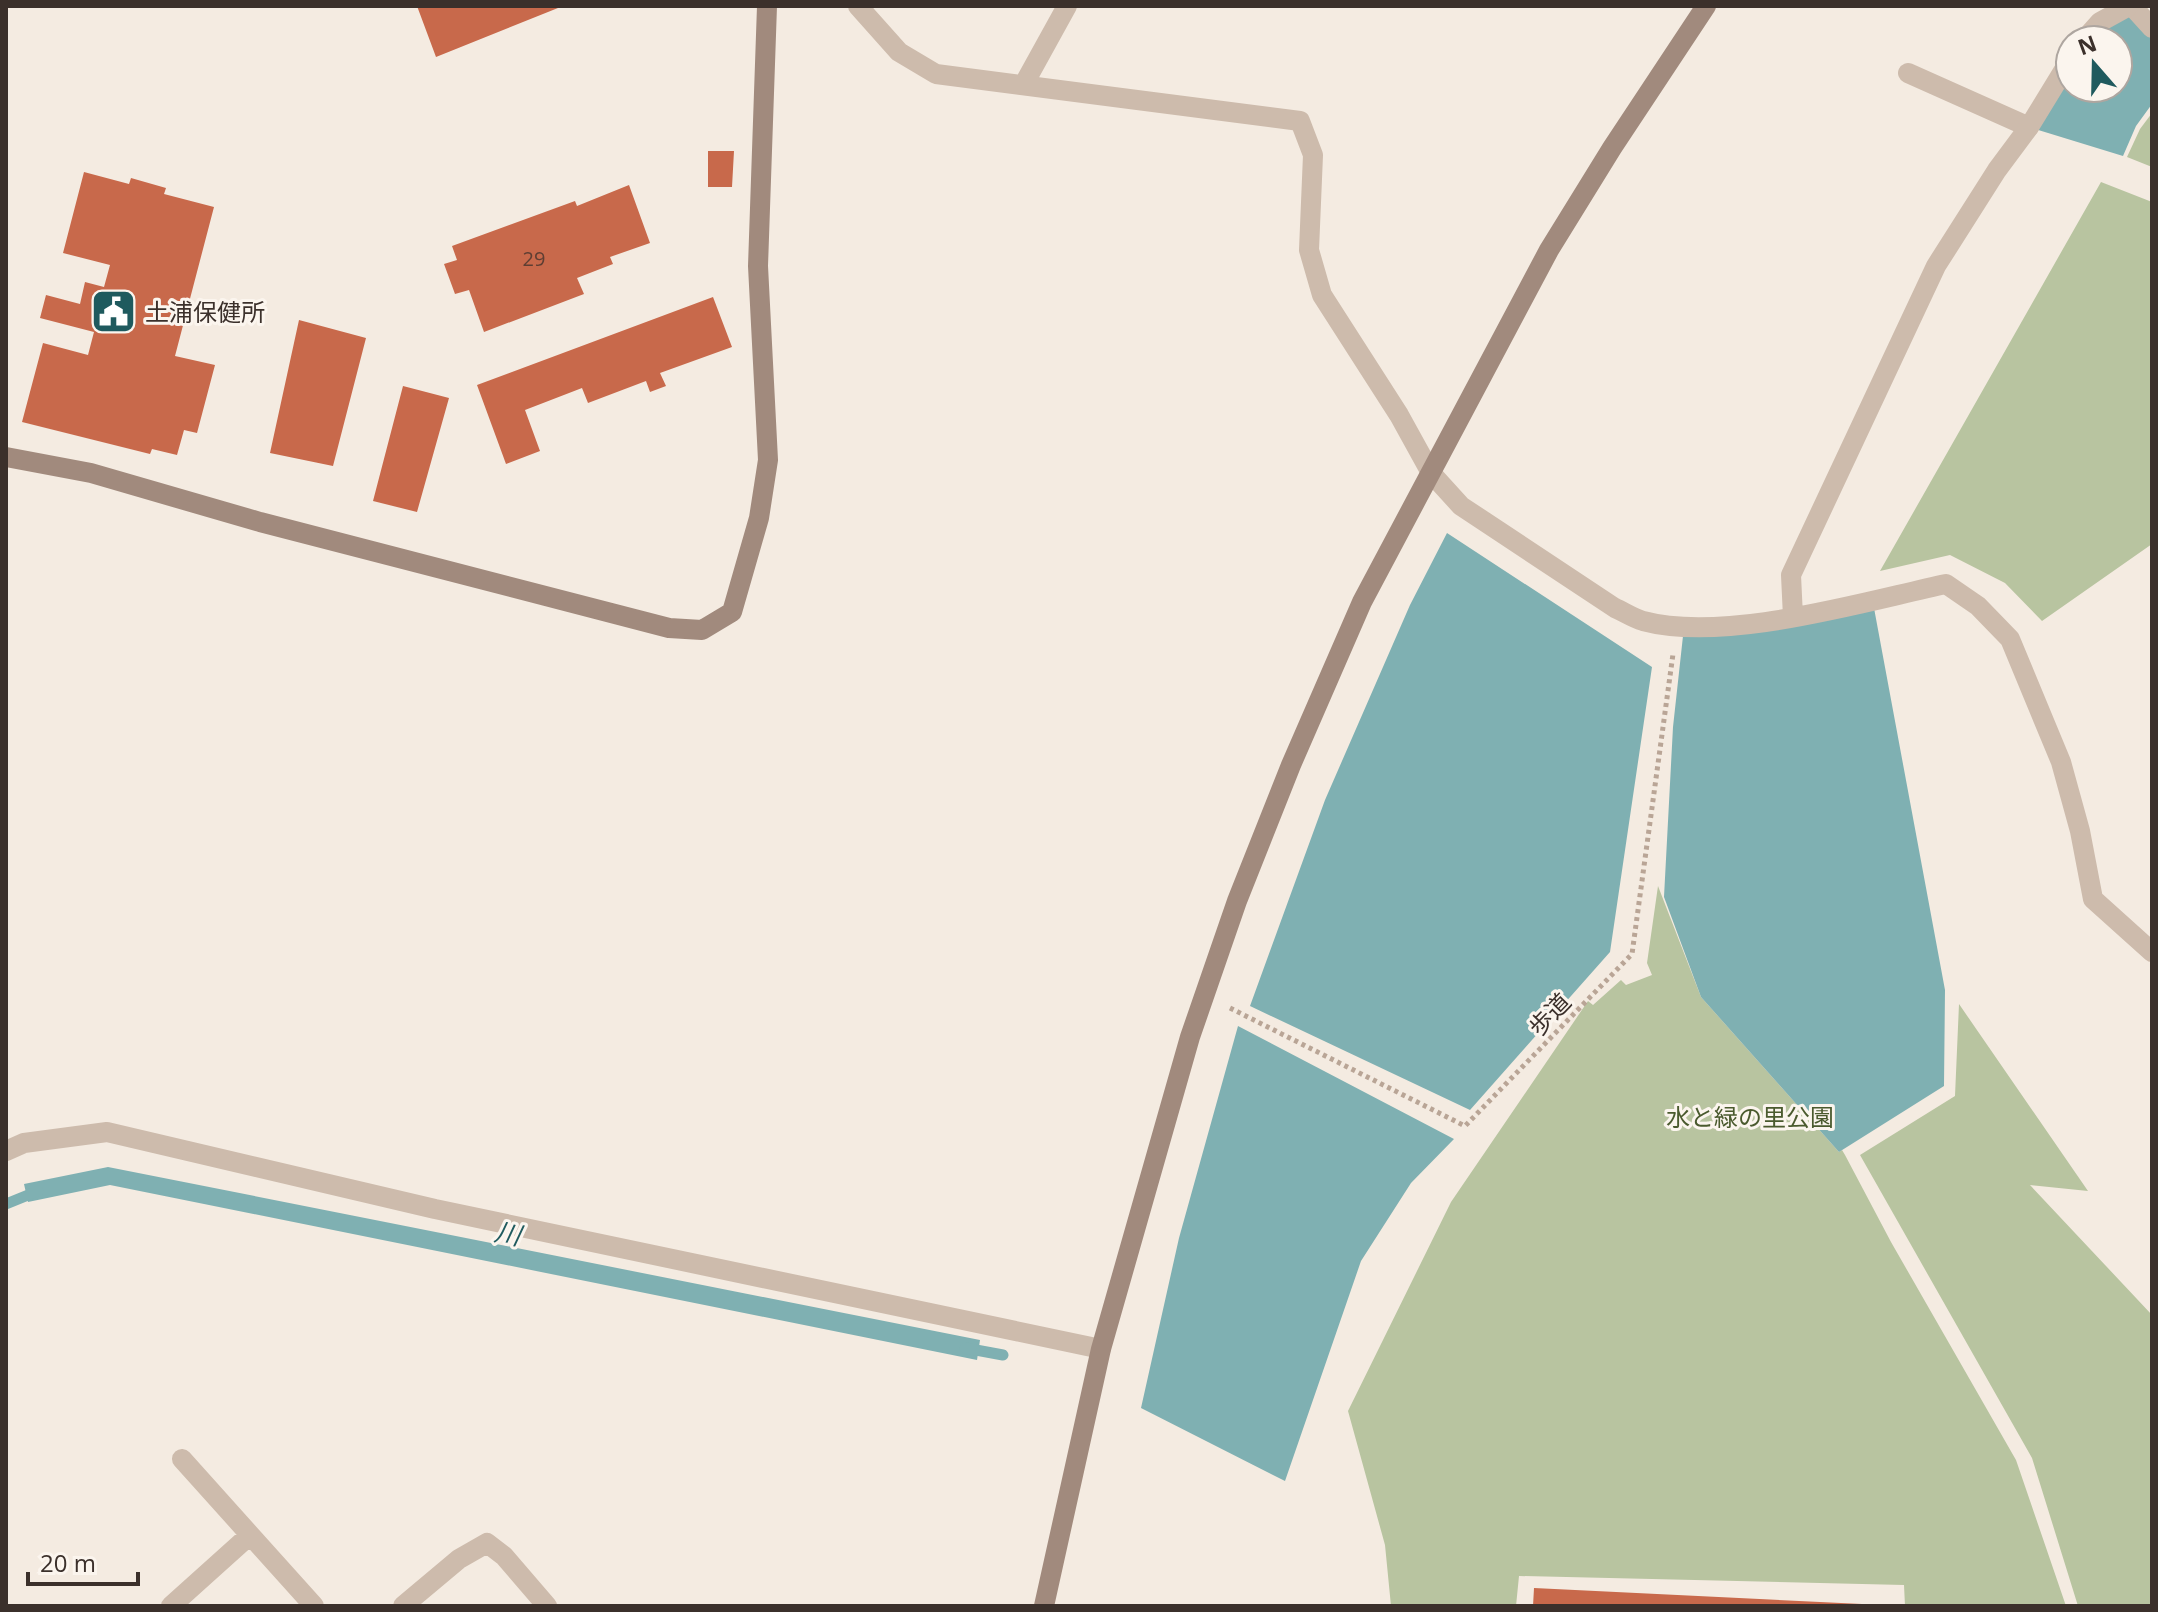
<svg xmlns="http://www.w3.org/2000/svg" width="2158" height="1612" font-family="'Open Sans','Noto Sans JP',sans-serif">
<rect width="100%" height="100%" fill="#f4ebe1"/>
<!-- green -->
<path fill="#b8c4a0" d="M2152,113V167L2127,157L2140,129Z
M2101,182L2152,202V544L2042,621L2005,583L1950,555L1880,571Z
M1658,886L1701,997L1839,1152L1842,1150L1845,1155L1891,1242L2016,1460L2066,1606H1905L1904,1585L1519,1576L1516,1606H1391L1385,1545L1348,1411L1451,1202L1588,1001L1593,1005L1621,980L1626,985L1652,975L1647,963Z
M1959,1004L2088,1191L2030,1185L2152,1315V1606H2078L2032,1458L1860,1155L1955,1096Z"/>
<!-- water -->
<path fill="#7fb0b2" d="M2130,10L2152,39V104L2136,126L2123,156L2035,129L2070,70V88H2118V40H2092Z
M1447,533L1652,667L1610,952L1470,1110L1250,1006L1325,800L1410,605Z
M1874,608L1945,990L1944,1086L1839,1152L1701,997L1664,897L1673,727L1683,636C1748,639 1812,623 1874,608Z
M1238,1026L1454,1139L1411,1183L1361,1261L1285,1481L1141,1408L1179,1238Z
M108,1167L980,1340L977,1360L110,1185L28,1202L24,1184Z"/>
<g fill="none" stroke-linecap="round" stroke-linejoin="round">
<!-- stream -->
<path stroke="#7fb0b2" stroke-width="11" d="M6,1204L38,1191
M965,1348L1003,1355"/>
</g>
<!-- building -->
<path fill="#c8694b" d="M417,6H563L436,57Z
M708,151H734L732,187H708Z
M84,172L129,184L131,178L166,188L164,194L214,207L175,356L215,365L197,433L184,430L177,455L152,449L150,454L22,422L43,343L88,355L94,332L40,318L46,295L80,304L85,282L104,287L110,265L63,253Z
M629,185L650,243L610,257L613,264L577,278L584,294L484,332L469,290L455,294L444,264L457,260L452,246L575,201L577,206Z
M713,297L732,347L660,373L666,386L650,392L646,381L588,403L582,388L525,410L540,451L506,464L477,385Z
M299,320L366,338L333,466L270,453Z
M403,386L449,398L417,512L373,501Z
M1534,1588L1862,1604V1606H1533Z"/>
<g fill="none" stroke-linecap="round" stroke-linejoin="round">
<!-- path -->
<path stroke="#b9a596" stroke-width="5" stroke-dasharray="4 4" stroke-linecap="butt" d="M1230,1008L1465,1126L1632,954L1673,654"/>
<!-- lane -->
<path stroke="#cdbbac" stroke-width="20" d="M2132,6L2152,28
M1908,73L2029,127"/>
<!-- street -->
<path stroke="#cdbbac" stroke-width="20" d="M858,6L899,52L936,74L1300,121L1313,155L1309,250L1322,295L1399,415L1431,473L1461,506L1615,608C1624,612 1633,618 1643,621C1725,643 1862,602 1946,584L1978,606L2010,639L2061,762L2080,831L2093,899L2152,952
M2084,40L2100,22L2129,6
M1024,84L1067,6
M1793,617L1791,575L1936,266L1997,170L2029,127L2070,60
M6,1151L24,1143L107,1132L435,1209L1101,1349
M182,1459L314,1606
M171,1606L250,1535
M403,1606L459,1559L487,1543L504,1556L547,1606"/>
<!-- secondary -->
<path stroke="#a18a7d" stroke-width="20" d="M6,457L91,473L260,522L669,628L702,630L732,612L759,518L768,460L758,266L767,6
M1044,1606L1101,1349L1190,1037L1237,901L1291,765L1362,602L1549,250L1612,148L1706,6"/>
</g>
<!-- icons -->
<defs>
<symbol id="civic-square" viewBox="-11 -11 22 22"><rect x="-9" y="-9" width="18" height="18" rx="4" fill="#1f5a5e" stroke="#fbf5ee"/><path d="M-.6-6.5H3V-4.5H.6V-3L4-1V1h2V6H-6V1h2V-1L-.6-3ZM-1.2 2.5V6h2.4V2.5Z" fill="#fff"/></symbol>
</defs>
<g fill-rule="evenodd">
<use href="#civic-square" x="88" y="286" width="51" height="51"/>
</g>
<g text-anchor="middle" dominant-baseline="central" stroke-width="6" stroke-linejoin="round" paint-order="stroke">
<!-- number labels -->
<g font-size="20" fill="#5e3e33">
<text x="534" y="258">29</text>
</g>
<!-- poi labels -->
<g font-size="24" fill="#3b302b" stroke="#fbf5ee" text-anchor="start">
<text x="145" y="311">土浦保健所</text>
</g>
<!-- street labels -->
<g font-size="24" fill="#3b302b" stroke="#fbf5ee">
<text transform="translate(1549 1014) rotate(-46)">歩道</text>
</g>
<!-- park labels -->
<g font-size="24" fill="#4a5a2e" stroke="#fbf5ee">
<text x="1750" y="1116">水と緑の里公園</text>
</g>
<!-- water labels -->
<g font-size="26" font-style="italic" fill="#1f5a5e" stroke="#fbf5ee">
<text transform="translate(508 1233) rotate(11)">川</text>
</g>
</g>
<!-- border -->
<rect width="2158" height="1612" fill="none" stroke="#3b302b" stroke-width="16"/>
<!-- north arrow -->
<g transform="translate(2094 64) rotate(340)"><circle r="38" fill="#fbf5ee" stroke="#aea6a0" stroke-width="2"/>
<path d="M0-6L14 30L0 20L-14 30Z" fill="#1f5a5e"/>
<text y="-12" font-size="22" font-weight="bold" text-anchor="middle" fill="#3b302b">N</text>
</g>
<!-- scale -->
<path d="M28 1572v12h110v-12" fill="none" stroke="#3b302b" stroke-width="4"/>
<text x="40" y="1572" font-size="24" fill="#3b302b" stroke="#fbf5ee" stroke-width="6" paint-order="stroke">20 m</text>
</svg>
